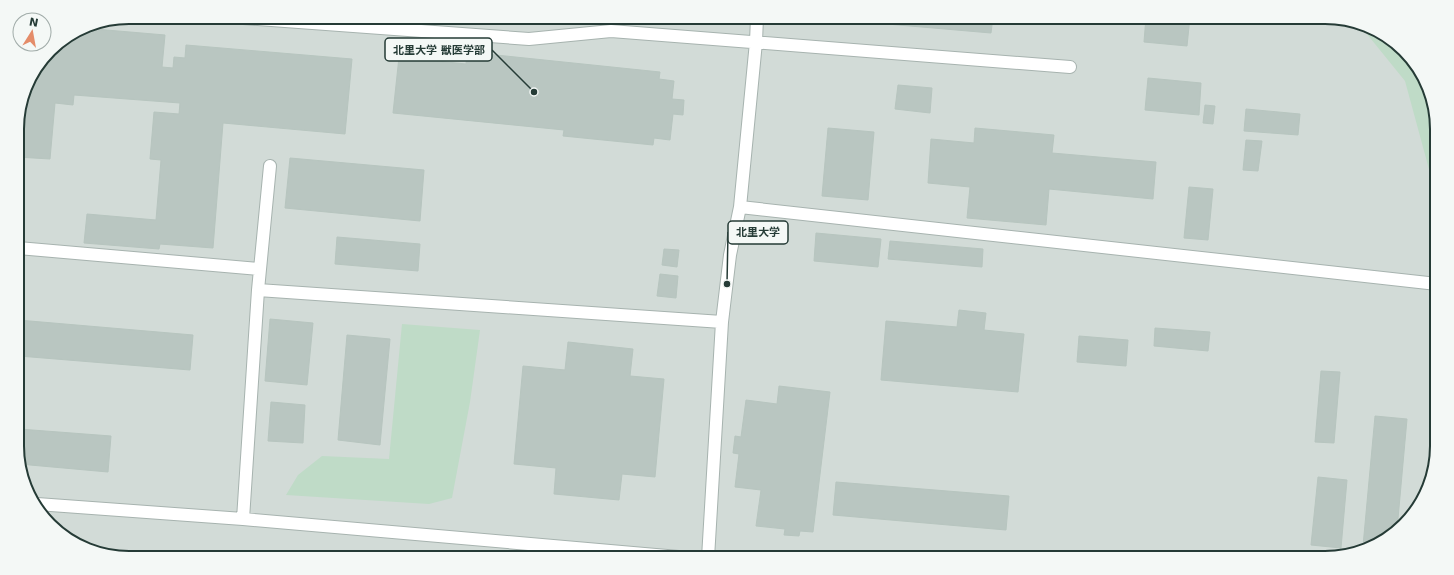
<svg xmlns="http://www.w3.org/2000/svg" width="1454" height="575" font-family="'DejaVu Sans','Noto Sans JP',sans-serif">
<rect width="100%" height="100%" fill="#e4ece8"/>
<!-- built -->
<path fill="#d2dbd7" d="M129,17H1325L1361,23L1409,55L1436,115L1437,446L1431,482L1393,535L1332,558H129L93,552L45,520L19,467L17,122L29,79L55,45L87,25Z"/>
<!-- green -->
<path fill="#bfdbc7" d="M1358,23H1361L1409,55L1436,114V195L1405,81Z
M402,324L480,330L470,402L452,498L429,504L286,495L298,475L322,456L389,459Z"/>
<!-- building -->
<path fill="#b9c6c1" stroke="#b7c5bf" d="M600,17H659V22Z
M806,17H993L991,33Z
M1146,17H1190L1187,46L1144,42Z
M83,28L165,35L162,67L173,68L174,57L185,58L186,45L352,59L345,134L223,123L213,248L160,244L159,249L84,243L87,214L156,220L161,160L150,159L154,112L179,114L180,103L74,95L73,105L55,103L50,159L17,157L18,118L29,79L55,45Z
M467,52L660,72L659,79L674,81L672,99L684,100L683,115L673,114L670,140L654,138L653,145L563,136L564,130L393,113L399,57L466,64Z
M1148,78L1201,83L1199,115L1145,110Z
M898,85L932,88L930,113L895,109Z
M1205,105L1215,106L1213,124L1203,123Z
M1246,109L1300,114L1298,135L1244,131Z
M828,128L874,132L868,200L822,196Z
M975,128L1054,135L1052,153L1156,162L1153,199L1049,189L1046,225L967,218L970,187L928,183L931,139L974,143Z
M1246,140L1262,141L1258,171L1243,170Z
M290,158L424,170L420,221L285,208Z
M1189,187L1213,189L1208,240L1184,238Z
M816,233L881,239L878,267L814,261Z
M337,237L420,244L418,271L335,264Z
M890,241L983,249L982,267L888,259Z
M664,249L679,250L677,267L662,265Z
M660,274L678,276L676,298L657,296Z
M959,310L986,313L984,330L1024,334L1018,392L881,380L886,321L957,327Z
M270,319L313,323L307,385L265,381Z
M18,320L193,335L190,370L19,356Z
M1155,328L1210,332L1208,351L1154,346Z
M347,335L390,339L380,445L338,440Z
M1079,336L1128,340L1126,366L1077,362Z
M568,342L633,349L630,376L664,379L655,477L622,474L619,500L554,494L556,468L514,464L523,366L565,370Z
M1321,371L1340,372L1334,443L1315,442Z
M779,386L830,392L813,532L800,531L799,536L784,535L785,529L756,526L761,490L735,487L739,454L733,453L735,436L741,437L746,400L777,404Z
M271,402L305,405L303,443L268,441Z
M1375,416L1407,419L1397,530L1393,535L1363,546Z
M19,429L111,436L108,472L19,464Z
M1318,477L1347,480L1341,548L1311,545Z
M836,482L1009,496L1006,530L833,515Z"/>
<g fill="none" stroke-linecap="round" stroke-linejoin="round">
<defs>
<path id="minor" d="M230,17L529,39L611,31L1070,67
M740,207L756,42L757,17
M18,248L260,269
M258,290L722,322
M37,504L243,519L690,558
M243,519L258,290L270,166
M708,558L722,322L730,255L740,207L1437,284"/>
</defs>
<!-- minor casing -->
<use href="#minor" stroke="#a7b3af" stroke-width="14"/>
<!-- minor -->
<use href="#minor" stroke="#fff" stroke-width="12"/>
</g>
<!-- crop -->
<path d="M0 0H1454V575H0ZM129 24H1325A105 105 0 0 1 1430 129V446A105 105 0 0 1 1325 551H129A105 105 0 0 1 24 446V129A105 105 0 0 1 129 24Z" fill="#f4f8f6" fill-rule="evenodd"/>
<path fill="none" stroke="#253b36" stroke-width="2" d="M129 24H1325A105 105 0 0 1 1430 129V446A105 105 0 0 1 1325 551H129A105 105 0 0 1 24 446V129A105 105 0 0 1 129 24Z"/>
<!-- callouts -->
<path fill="none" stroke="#253b36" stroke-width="1.5" d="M534 92L492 50M727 284L728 232"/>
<g fill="#253b36" stroke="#f4f8f6" stroke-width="1.5">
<circle cx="534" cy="92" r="4"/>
<circle cx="727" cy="284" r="4"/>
</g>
<g fill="#f4f8f6" stroke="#253b36" stroke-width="1.5">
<rect x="385" y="38" width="107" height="23" rx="4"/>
<rect x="728" y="221" width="60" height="23" rx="4"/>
</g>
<g font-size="11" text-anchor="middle" font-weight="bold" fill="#253b36">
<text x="439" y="54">北里大学 獣医学部</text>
<text x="758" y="236">北里大学</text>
</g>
<!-- north arrow -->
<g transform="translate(32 32) rotate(11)"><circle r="19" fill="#f4f8f6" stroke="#a1aca9"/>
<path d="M0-3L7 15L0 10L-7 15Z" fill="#e48c69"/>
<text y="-6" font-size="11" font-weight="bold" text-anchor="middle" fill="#253b36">N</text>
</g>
</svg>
